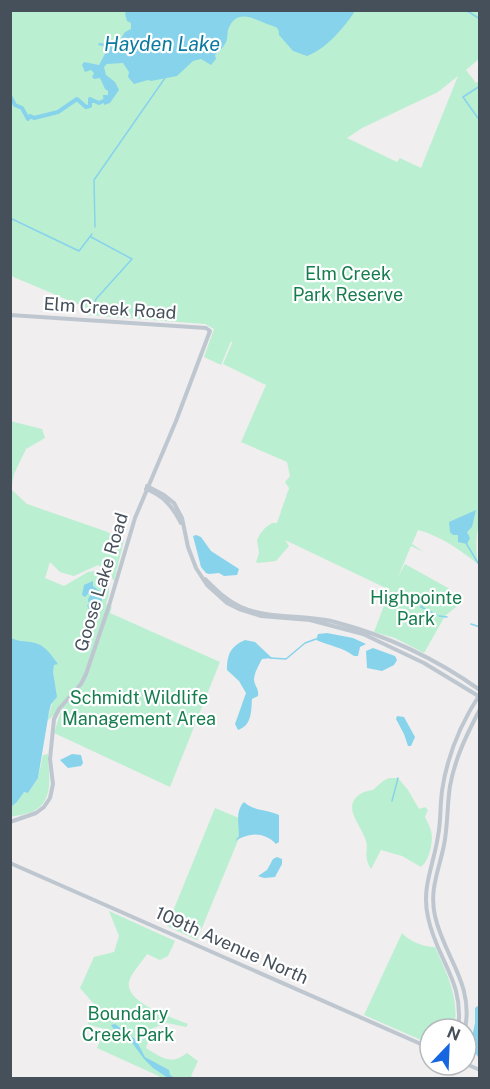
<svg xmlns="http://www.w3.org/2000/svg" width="490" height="1089" font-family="'Public Sans',sans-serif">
<rect width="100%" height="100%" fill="#f0eeee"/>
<!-- green -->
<path fill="#bbefd2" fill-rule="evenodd" d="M11,11H479V59L466,70L476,83L480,80V522C475,535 476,550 478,564C460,550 441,536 418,530L412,544L424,552L411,546L398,577L405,564L448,588L462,602L445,616L424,653L395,638L374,632L390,590L285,540L289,546L276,561L258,563L256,562L259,553L257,540L260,534L265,528L272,523H277L289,488L285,482L290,476L287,462L241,442L266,385L223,364L232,343L231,341L221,365L204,357L214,329L205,324L87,315V308L11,276ZM458,76L421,168L400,158L397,162L347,138L362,128L438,92Z
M10,421L42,429L45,438L26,449L14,474L11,489L27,504L105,531L124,540L114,581L109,573L98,565L74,576L60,572L50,562L45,578L64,586L88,572L101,570C110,582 111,590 106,604L112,607L110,613L220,662L170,787L54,733L62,708L47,721L52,704L11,650V564L13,565L10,562Z
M48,754C49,777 56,807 25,814C20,816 15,815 11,817V807L17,802L24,791L28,793L38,778L43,755Z
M389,778H398L408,790L419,809L425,807L428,810L425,817C427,822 430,826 431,831C434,841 429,861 421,867L402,856L381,850L371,869C362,854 370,850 365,838C359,822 341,805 362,793C365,791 371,791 374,789C380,784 382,781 389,778Z
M215,808L246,821L197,940L167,926Z
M109,911L175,941L168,956L160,960L147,954C142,962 131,973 129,982C125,1003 173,1018 188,1024L186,1027L167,1023L153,1028L146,1048C161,1057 171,1066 187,1053L198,1061L191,1076L196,1078H163L97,1048L105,1029L89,1025L87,1020L100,1011L80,988L94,957L114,952L119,936Z
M402,933C409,941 423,947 435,947C447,974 460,999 454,1029H430V1044L364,1015Z"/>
<!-- water -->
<path fill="#88d3ec" d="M127,10H355V11C344,28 326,49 307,56L293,51L279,35C279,26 275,27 267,24C252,18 236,8 228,30C227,35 228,40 225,44C223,48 218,52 215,55L216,59L211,65L201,59L193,61L177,76L151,81L148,80L134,84L128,77L129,72L123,63L107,64L104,67L106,75L115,82L119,90L110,103L104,105L103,95H108V91L105,89L100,78L94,79L92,77L94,73L91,70L85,72L82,65L84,62L99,65L106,52L103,46L98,45L99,43L108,44L115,48L125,32L131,29V23L127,21L125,14Z
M476,510L472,527L467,532L470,538L467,544L458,542V535H453L450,532L449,522Z
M196,535L201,537L211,551L239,569L237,575L224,576L219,573L209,574L206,573L201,567L193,536Z
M93,581V586L103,593L100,610L94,617V628L91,633L89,628C93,621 90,612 87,605L89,604L88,600L90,595L88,594L85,597L82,595L84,585Z
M327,633L353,638L366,644L360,647L358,656H354C342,647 330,646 316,640L318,634Z
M11,638C22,643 26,640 35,643C45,645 52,656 58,664L54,665L53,672L57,697L51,704L49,712L38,778L28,793L24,792L17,802L11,807Z
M245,640L255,642L272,658L262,659C259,665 254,673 254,680C255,687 259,688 258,696L252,699C251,712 252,725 238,730L235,724L246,693L239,681L227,670C227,654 231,646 245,640Z
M373,648L395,656L397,660L394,665L382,671L367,668L366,651Z
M397,716L404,717L415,737L411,746H408L404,734L396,719Z
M72,754L81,755L83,763L81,766L68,768L60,760Z
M244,802C253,811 267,809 279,815V842L276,844C263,831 249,833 235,841L239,836C239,825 235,811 244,802Z
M277,857L282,859V864L275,877L264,878L258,876L267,870L273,859Z
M479,1005L480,1057L479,1058L470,1047L475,1023V1008Z
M115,1024L136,1040L145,1057L169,1070L170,1075L175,1078H168L153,1068L144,1059L130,1040L115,1031L111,1025Z"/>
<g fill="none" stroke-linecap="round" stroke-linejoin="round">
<!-- stream -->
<path stroke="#88d3ec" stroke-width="1.5" d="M435,10H436
M462,10L469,12L480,19
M480,86L463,97L480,121
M10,218L79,251L92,234
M95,227L94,180L165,78
M91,237L132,259L96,299L91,313
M466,543L478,563
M437,615L421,607L425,603L449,593
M439,616L447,617
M471,624L480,627
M270,658L286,659L305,643L316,639
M392,801L398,778"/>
<!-- river -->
<path stroke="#88d3ec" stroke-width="4" d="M10,96L15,105L22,108L28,119L30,116L34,118L58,112L77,99L86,107L90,106V99L99,103L106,100"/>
<!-- tertiary -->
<path stroke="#bec7d0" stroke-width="4" d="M10,315L206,328L210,331L176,421L135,518L108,609L86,674L81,684L59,709L54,719L50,759L53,784L50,798L44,807L36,813L10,822
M147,486L164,495L174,503L182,518L188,547L196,568L207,585L227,603L239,609L261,616L310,620L363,634L424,663L480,697
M146,489C164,496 172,506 181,523
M205,579C216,590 226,600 241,607C270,620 305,614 335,622C388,636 435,658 480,690
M10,863L430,1048
M458,1029C465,981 436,959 428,917C421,888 434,864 438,836C441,821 440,806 442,791C447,756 461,723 480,694
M465,1029C474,983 444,957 435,916C429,890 439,870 444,845C448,825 447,805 450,786C455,758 467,734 480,709
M466,1064L480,1070"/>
</g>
<g text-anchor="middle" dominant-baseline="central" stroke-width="4.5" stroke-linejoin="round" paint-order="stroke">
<!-- park labels -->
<g font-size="18" fill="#167d4e" stroke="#fff">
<text x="348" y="273">Elm Creek<tspan x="348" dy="21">Park Reserve</tspan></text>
<text x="416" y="597">Highpointe<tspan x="416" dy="21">Park</tspan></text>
<text x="139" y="697">Schmidt Wildlife<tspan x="139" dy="21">Management Area</tspan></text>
<text x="128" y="1013">Boundary<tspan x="128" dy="21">Creek Park</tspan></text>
</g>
<!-- street labels -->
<g font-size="18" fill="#46505b" stroke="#fff">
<text transform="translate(110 308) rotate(4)">Elm Creek Road</text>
<text transform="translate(101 582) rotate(-73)">Goose Lake Road</text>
<text transform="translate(232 945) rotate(24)">109th Avenue North</text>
</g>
<!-- water labels -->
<g font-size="20" font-style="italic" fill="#0b7aa1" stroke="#fff">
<text x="162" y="44">Hayden Lake</text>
</g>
</g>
<!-- border -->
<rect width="490" height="1089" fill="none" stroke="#46505b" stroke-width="24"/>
<!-- north arrow -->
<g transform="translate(448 1047) rotate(23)"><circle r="28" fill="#ffffff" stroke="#b5b9bd" stroke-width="1.5"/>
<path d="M0-4.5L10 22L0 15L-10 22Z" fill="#1766e1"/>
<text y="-9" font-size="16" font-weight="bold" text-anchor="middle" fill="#46505b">N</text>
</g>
</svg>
